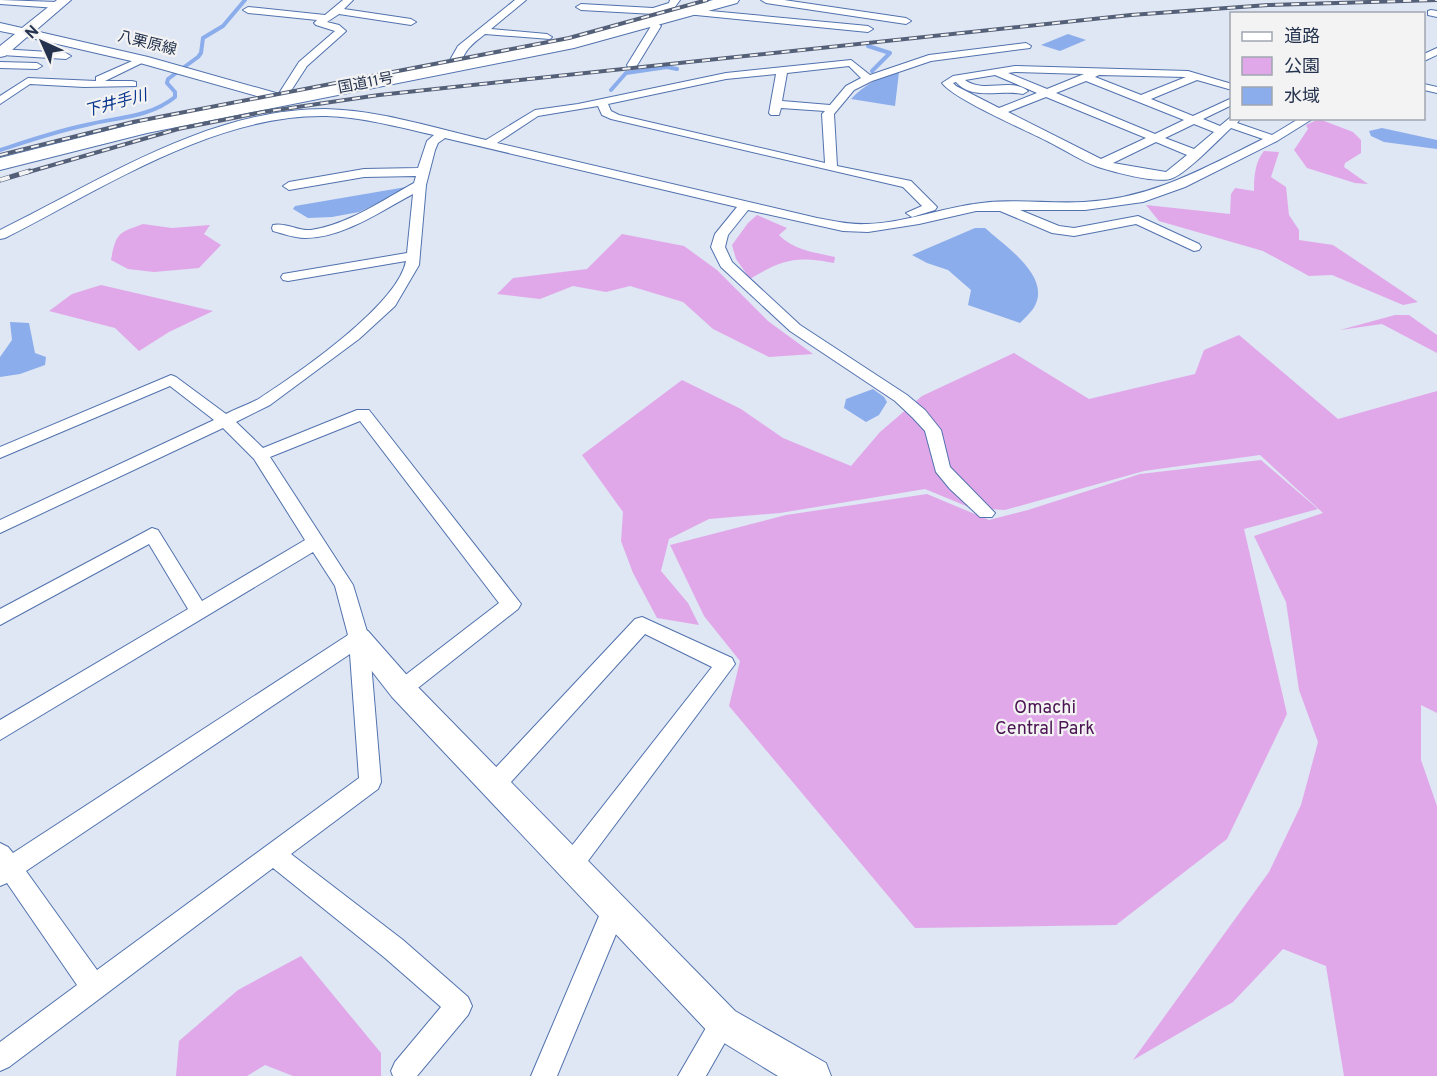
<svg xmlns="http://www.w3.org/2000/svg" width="1437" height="1076" font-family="Overpass,'Noto Sans JP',sans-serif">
<rect width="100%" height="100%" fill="#dfe6f4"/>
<!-- green -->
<path fill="#e1a8e9" d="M1319,119L1353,132L1361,140V153L1345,163L1344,167L1368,184L1355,183L1307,168L1294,150L1308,129L1306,125Z
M1264,151L1279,152L1271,177L1286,187L1289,215L1299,230V240L1333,245L1418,302L1403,305L1332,275L1309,276L1263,251L1159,221L1146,205L1230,214L1231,194L1235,188L1254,191C1254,176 1255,162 1264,151Z
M757,215L787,228L779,235C795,251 814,252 835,257L834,263C796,256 783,259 750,279L736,259L732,245L748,223Z
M143,224L172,228L210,225L204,234L221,245L199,268L154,272L128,269L111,260C116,233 118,233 143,224Z
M622,234L684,246L717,270L768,321L813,354L769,357L713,329L683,302L630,286L606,292L573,286L540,299L497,294L513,278L587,269Z
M101,285L213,311L169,332L139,351L115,328L49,311L72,294Z
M1395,315H1409L1437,335V353L1382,324L1340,330Z
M1239,335L1338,419L1437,391V713L1421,705V760L1437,806V1076H1344L1326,966L1283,949L1233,1002L1133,1060L1269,872L1301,805L1318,742L1299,690L1286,602L1254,536L1323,513L1260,455L1144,471L1005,510L971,508L925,489L780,513L709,519L669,539L661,571L688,603L699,625L657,618L633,573L621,541L623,512L582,455L682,380L741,409L783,438L851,466L880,432L922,396L1014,353L1089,399L1195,374L1204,350Z
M1261,460L1318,509L1244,529L1287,714L1227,839L1116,925L915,928L729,706L740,661L704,616L670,545L786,515L927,494L989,520L1028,510L1140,474Z
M301,956L381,1053V1076H293L265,1065L247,1076H176L179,1041L238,990Z"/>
<!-- water -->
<path fill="#8badeb" d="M1068,34L1086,40L1060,51L1041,45Z
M899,72L895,106L851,99C865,84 880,77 899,72Z
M1382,128L1437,140V149L1384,142L1371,136L1369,131Z
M406,187L409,188L359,212L332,217L308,218L293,209L295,206Z
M975,228H985C1005,246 1054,278 1033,309C1029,314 1024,319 1020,323L968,305L971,290L948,270L927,263L912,255Z
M10,322L29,323L35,353L46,357L45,365L20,374L0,377V357L12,340Z
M873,389L884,397L887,402L879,415L866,422L844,408L846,399Z"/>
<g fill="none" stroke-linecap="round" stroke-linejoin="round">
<!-- stream -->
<path stroke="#8badeb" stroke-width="4" d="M868,46L890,53L872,71
M611,90L626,73L667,67L677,69
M0,150C28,141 57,131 86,125C117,117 149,118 175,97V92L167,83L168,79L198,57L201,53L203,38L223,26L245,0"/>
<defs>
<path id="street" d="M0,0L57,2L62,5L57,8L0,4Z
M343,0H353L344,9L411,19L416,22L411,25L339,14L327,22L339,25L346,31L344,33L307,66L285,100H277L276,98L299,62L335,31L316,25L314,23L317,20L248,13L243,10L248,7L325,15Z
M515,0H526L491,29L547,34L552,37L550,39L485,34C470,46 464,50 460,68H452L450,60L458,46Z
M670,0H680L675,7L654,14L581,10L576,7L581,4L653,8L669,3Z
M761,0H784L906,18L911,21L906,24L766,3Z
M689,9L868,26L873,29L868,32L686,14V10Z
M1431,10L1437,11V17L1428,15V11Z
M653,20L661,26L636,67H628L627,65L651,26L648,23Z
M1026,43L1031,46L1030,48L931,61L872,81L854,90L834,114L837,166L911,181L937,207L935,210L912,217L906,213L922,206L903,187L611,119L602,115L598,106L538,116L497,143L817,218C834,221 850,225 867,224C903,223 939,209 974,204C1010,198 1048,204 1084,202C1151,199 1204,168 1263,139L1231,128C1218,140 1184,176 1170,179C1153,183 1114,172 1098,167C1081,161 1065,150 1049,142C1026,130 955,100 942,83L953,76L1015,66L1188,71L1232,84V90L1197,80L1151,99L1193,116L1232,98V105L1203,119L1220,126L1232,116V118H1241L1237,123L1272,135L1300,118H1314L1277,141L1185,187L1143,202L1085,210H1020L1059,226L1074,228L1138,216L1199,244L1201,247L1199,250L1194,251L1136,224L1074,236L1052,233L1000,211H976L919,224L868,232L843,231L748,210L728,235L725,247L732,262L800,325L907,395L925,410L941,430L950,467L995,513L992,517H980L950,489L936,472L925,431L913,418L895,401L790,331L721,267L711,247L715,234L737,207L445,138L438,143L435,150L426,185L419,265L395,306L359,339L270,405L236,422L263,448L357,410H369L521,604L518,609L409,695L402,697L395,695L392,689L395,683L499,603L360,421L270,457L353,585L369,638L381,782L378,789L291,854L403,940L468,997L472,1006L468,1015L417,1076H393L391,1071L395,1062L441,1007L385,958L273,868L9,1067L0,1071V1042L77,985L7,883L0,886V843L8,847L13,853L348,635L335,586L313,552L0,740V720L188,609L149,544L0,625V609L152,528L158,530L202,601L305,540L254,459L223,428L0,533V520L214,420L170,386L0,458V447L171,375L176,377L226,414C237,408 250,404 260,398C297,374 398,305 406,261L288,281L283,280L281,277L283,274L407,253L413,194C381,211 343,238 305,238C295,238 284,234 273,231L272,228L273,225C285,222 298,231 311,230C347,225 383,200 414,183L416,176L364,177L289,190L283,186L289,182L364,169L418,168L427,141L434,135C398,127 362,117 326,116C214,114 102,189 5,238L0,239V230C102,180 208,109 325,109C379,110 434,128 486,140L535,110L578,104L726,73L851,60L870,75L929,55ZM849,66L861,78L846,86L830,105L782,101L787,73ZM1015,72L1084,74L1047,89L1008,73ZM776,74L769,113L771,115H779L781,108L825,111L822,114L825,163L619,115L611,111L608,104L726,79ZM995,75L1037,93L999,108L956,86L953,83L956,82C972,101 1001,89 1023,94L1028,91C1010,77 984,94 965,80ZM1099,75L1186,77L1141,95L1095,77ZM1086,81L1184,120L1155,134L1056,93ZM1046,97L1146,138L1101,159L1008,112ZM1194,124L1214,132L1194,149L1165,138ZM1156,142L1187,155L1166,172L1113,163ZM350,654L359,778L97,970L26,871Z
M1437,48V55L1424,61V54Z
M0,49L66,53L71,56L66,59L2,55Z
M139,58L148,60L105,81H132L136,82V86L84,87L30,84L0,104V96L28,78L96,81V77Z
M0,62L37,63L42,66L37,69L0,68Z
M1424,84L1437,87V93L1424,90Z
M642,617L732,658L735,664L579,873L571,876L563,873L559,865L563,857L712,667L645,634L502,792L494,795L486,792L483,785L486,778L635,619Z
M614,899L623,902L626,910L557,1076H531L605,902Z
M723,1010L732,1014L736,1023L706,1076H678L714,1014Z"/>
<path id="secondary" d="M57,0H71L35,31L148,57L290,97L292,100L285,104L140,63L27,37L5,56L0,57V46L15,34L0,31V23L22,28Z
M359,628L368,631L412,681L735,1011L826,1063L831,1076H778L711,1035L392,697L346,638L350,631Z"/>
<path id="highway" d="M713,0H739L737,3L574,48L147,133L0,170V158L146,121L572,38Z"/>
</defs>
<!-- street casing -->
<use href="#street" stroke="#5172ae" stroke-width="2"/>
<!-- secondary casing -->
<use href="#secondary" stroke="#5172ae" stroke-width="2"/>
<!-- highway casing -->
<use href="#highway" stroke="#5172ae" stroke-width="2"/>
<!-- street -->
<use href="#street" fill="#fff" fill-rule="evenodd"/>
<!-- secondary -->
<use href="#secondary" fill="#fff" fill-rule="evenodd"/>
<!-- highway -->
<use href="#highway" fill="#fff" fill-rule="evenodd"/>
<defs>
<path id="rail-far1" d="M0,155L133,122L569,38L707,0
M25,173L178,129L263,112L379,95L1131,15L1268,5L1437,0"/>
<path id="rail" d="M0,180L30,171"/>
</defs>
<!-- rail-far1 casing -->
<use href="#rail-far1" stroke="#546078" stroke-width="4"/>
<!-- rail casing -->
<use href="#rail" stroke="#546078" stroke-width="5"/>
<!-- rail-far1 -->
<use href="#rail-far1" stroke="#f3f3f3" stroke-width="2" stroke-dasharray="8" stroke-linecap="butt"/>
<!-- rail -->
<use href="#rail" stroke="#f3f3f3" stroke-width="4" stroke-dasharray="10" stroke-linecap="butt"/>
</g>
<g text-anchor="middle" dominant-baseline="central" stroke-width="4.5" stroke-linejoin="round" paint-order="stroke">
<!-- far-street labels -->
<g font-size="15" fill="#24324d" stroke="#f3f3f3">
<text transform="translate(147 44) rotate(14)">八栗原線</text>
<text transform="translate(366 84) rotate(-11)">国道11号</text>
</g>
<!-- far-water labels -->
<g font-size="16" font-style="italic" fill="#08368f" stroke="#f3f3f3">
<text transform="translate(116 104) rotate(-15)">下井手川</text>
</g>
<!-- park labels -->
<g font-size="18" fill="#4b1553" stroke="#f3f3f3">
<text x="1045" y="708">Omachi<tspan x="1045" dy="21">Central Park</tspan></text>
</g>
</g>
<!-- legend -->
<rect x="1230" y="12" width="195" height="108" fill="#f3f3f3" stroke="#a0a6b1" stroke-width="1.5"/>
<rect x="1242" y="32" width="30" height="9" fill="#ffffff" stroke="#a0a6b1" stroke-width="1.5"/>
<text x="1284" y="42" font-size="18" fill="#24324d">道路</text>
<rect x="1242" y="57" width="30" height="18" fill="#e1a8e9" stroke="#a0a6b1" stroke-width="1.5"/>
<text x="1284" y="72" font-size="18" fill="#24324d">公園</text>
<rect x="1242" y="87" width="30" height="18" fill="#8badeb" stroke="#a0a6b1" stroke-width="1.5"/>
<text x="1284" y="102" font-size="18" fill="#24324d">水域</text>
<!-- north arrow -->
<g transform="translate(42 42) rotate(315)" stroke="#f3f3f3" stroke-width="4.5" paint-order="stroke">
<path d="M0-4.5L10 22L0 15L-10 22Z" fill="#24324d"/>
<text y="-9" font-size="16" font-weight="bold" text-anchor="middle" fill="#24324d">N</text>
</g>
</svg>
